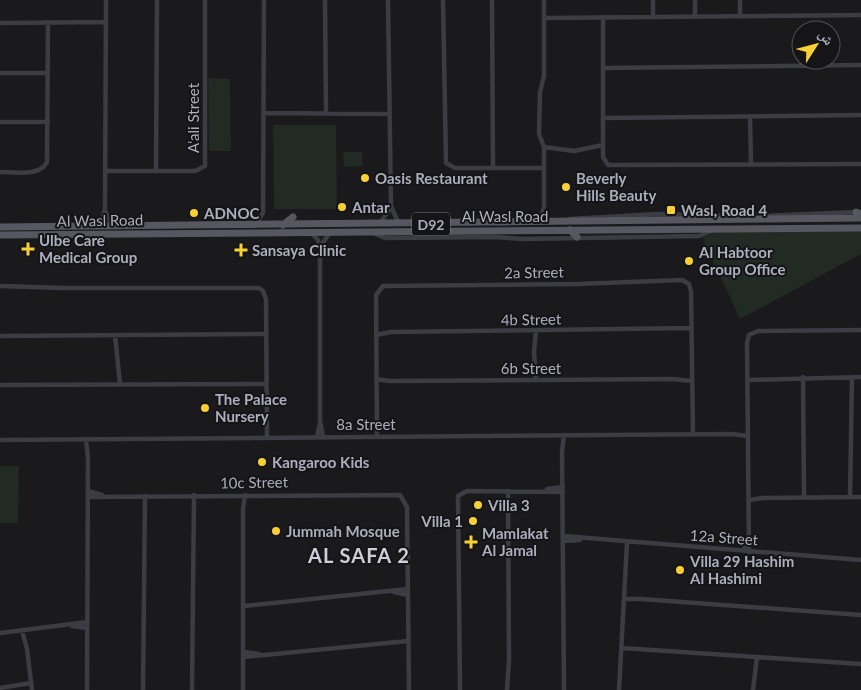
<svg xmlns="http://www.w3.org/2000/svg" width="861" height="690" font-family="Lato,'Noto Naskh Arabic',sans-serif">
<rect width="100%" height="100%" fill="#1a191c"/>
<!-- green -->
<path fill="#212a23" d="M208,78L230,79L231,151H209Z
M273,125H336L337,209H274Z
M343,152H362L363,166L344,167Z
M861,231V254L740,319L701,235L702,232Z
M0,466H19L18,523H0Z"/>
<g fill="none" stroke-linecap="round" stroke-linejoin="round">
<!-- street -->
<path stroke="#3c3c43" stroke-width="4.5" d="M325,0L326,113
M388,0L391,206L398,222
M443,0L446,163L455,168H544
M492,0L493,167
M653,0V17
M695,0V16
M740,0V16
M603,17V157L608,165L861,164
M544,18L861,15
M0,23L106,22
M603,68L861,65
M0,73H47
M263,113L389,114
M750,116L751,164
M604,118L861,115
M0,122H48
M544,147L574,151L603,145
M156,170L157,0
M106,171H195L205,166V0
M0,172C14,172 40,177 47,162L48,22
M105,210L109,220L115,226
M762,216L857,212
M570,219L657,214L747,216
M535,221L542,214L544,207V147L539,134L540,92L544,76V0
M381,222L390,208
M256,224L263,213L264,0
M96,226L102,219L105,209L106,0
M311,233L318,240L320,247V421L323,437
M373,233L385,238L495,237L522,239L699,236L712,230
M321,246L330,232
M0,286L63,288H259L263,291L266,299L267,438
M536,331L534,352L536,380
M115,335L120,384
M376,335L391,332L691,328
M0,336L265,334
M803,377L804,497
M376,379L390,381L672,379L692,381
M748,380L861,377
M0,385L265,384
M564,435L562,452L564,690
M317,437L320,423
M377,437L376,295L383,286L578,284L682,280L689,284L691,291L693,434
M86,439L88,459L87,690
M0,440L732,434L748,436
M547,489L563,487
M88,491L102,495
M88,497L400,495L407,507L409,690
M850,497L852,377
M749,500L763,498L861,497
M563,536L861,560
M564,541L580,540
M744,551L748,537
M749,552L747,343L749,335L758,331L861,330
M394,592L408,595
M625,599H641L861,615
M244,606L408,589
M72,626L87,628
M22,630L27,649L32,690
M0,633L87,622
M622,648L861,664
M244,652L259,654
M244,657L408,641
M0,688L31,683
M143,690L145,496
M192,690L194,495
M243,690V509L245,495
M460,690L458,496L467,491L563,492
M507,690L509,660L508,491
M619,690L627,543
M753,690L757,657"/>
<!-- primary -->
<path stroke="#565760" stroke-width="7" d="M856,212L861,214
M283,225L293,217
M0,227L861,218
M570,230L577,237
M0,235L861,228"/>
</g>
<!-- markers -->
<g fill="#f9d034" stroke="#151417" stroke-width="2">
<circle cx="365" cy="178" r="5"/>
<circle cx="566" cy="187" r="5"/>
<circle cx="342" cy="207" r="5"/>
<rect x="666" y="205" width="10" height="10" rx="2.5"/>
<circle cx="194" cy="213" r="5"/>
<path d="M25.5 241.5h5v5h5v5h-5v5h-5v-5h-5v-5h5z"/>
<path d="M238.5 242.5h5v5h5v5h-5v5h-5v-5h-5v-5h5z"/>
<circle cx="689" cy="261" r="5"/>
<circle cx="205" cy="408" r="5"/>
<circle cx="262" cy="462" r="5"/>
<circle cx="478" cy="505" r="5"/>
<circle cx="473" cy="521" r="5"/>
<circle cx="276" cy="531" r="5"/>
<path d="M468.5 534.5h5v5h5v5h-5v5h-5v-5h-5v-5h5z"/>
<circle cx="680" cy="570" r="5"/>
</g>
<g text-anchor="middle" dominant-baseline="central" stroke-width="4" stroke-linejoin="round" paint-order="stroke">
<!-- shield labels -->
<rect fill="#151417" stroke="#7e808a" stroke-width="1" x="412" y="212.5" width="38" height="23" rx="4"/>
<g font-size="14" font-weight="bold" fill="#abaebc">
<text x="431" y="224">D92</text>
</g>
<!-- street labels -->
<g font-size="15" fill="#abaebc" stroke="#151417">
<text transform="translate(193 118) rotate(-90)">A'ali Street</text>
<text x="505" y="216">Al Wasl Road</text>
<text transform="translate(100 220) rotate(-1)">Al Wasl Road</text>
<text transform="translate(534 272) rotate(-1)">2a Street</text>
<text transform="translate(531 319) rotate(-1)">4b Street</text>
<text x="531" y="368">6b Street</text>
<text x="366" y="424">8a Street</text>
<text transform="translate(254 482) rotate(-1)">10c Street</text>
<text transform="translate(724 537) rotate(4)">12a Street</text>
</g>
<!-- poi labels -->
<g font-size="15" font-weight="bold" fill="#abaebc" stroke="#151417" text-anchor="start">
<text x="375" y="178">Oasis Restaurant</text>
<text x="576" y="178">Beverly<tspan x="576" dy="17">Hills Beauty</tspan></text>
<text x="352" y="207">Antar</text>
<text x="681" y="210">Wasl, Road 4</text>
<text x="204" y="213">ADNOC</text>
<text x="39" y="240">Ulbe Care<tspan x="39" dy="17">Medical Group</tspan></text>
<text x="252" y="250">Sansaya Clinic</text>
<text x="699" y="252">Al Habtoor<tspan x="699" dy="17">Group Office</tspan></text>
<text x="215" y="399">The Palace<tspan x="215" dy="17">Nursery</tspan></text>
<text x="272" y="462">Kangaroo Kids</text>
<text x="488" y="505">Villa 3</text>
<text x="463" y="521" text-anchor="end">Villa 1</text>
<text x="286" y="531">Jummah Mosque</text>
<text x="482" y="533">Mamlakat<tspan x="482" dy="17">Al Jamal</tspan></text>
<text x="690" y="561">Villa 29 Hashim<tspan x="690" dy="17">Al Hashimi</tspan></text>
</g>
<!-- district labels -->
<g font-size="20" font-weight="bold" letter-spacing="1" fill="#cdced8" stroke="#151417">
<text x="359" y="555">AL SAFA 2</text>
</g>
</g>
<!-- north arrow -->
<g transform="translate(816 45) rotate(54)"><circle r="24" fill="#151417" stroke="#515259"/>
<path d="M0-4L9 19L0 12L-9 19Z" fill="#f9d034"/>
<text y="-8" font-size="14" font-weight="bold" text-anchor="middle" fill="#abaebc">ش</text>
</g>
</svg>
